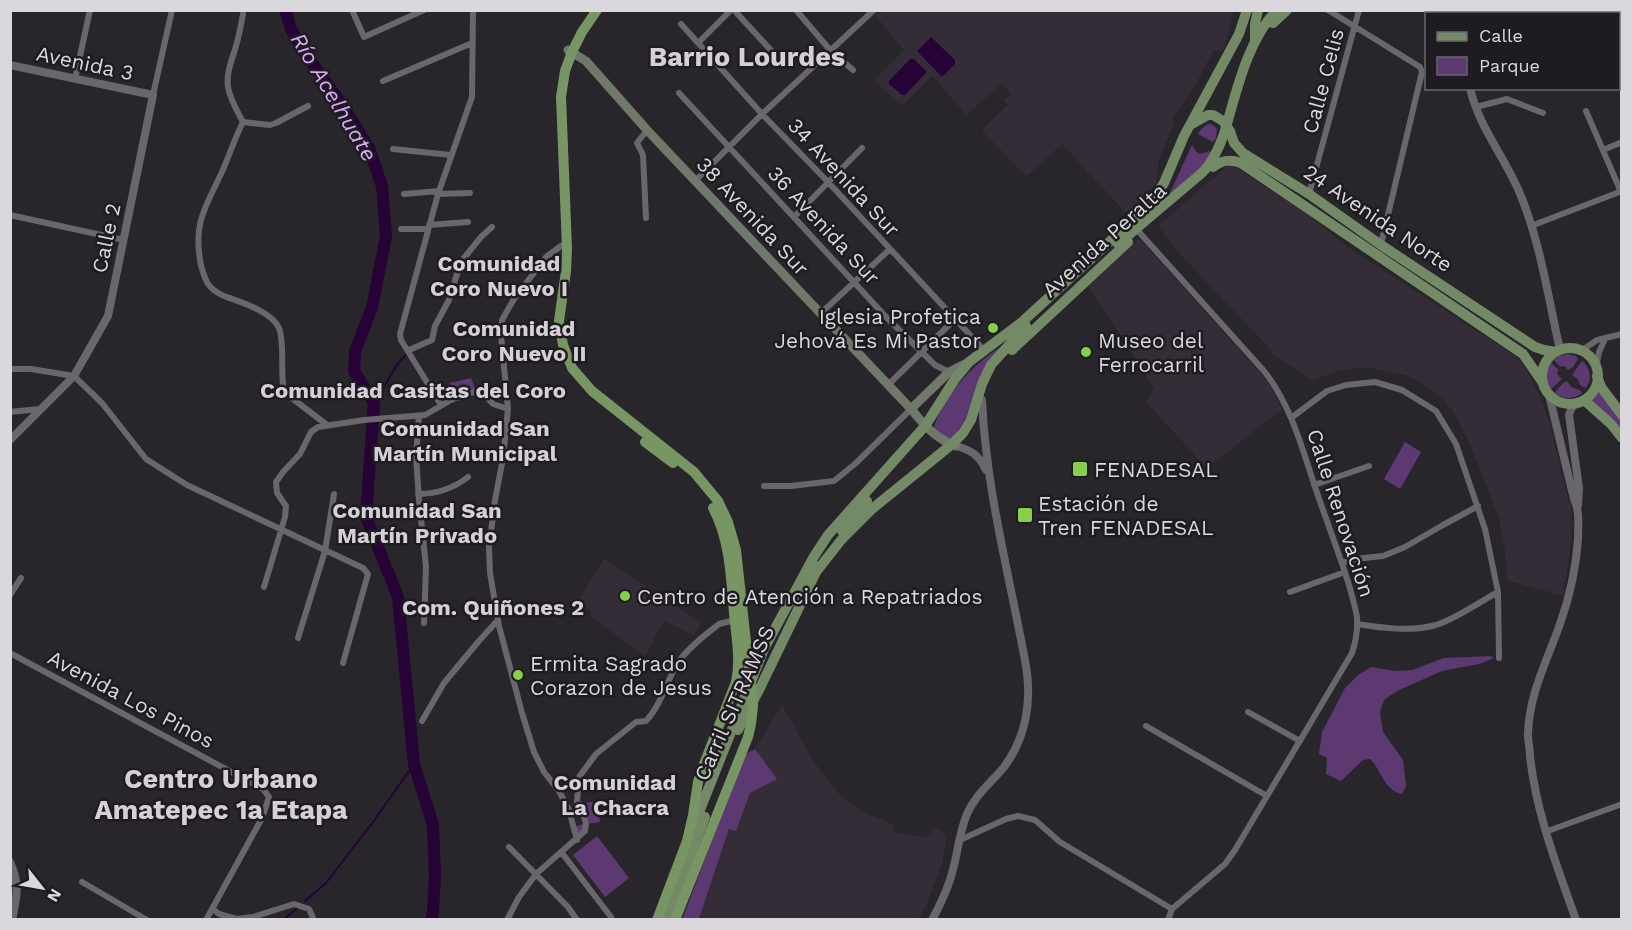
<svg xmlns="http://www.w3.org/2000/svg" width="1632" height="930" font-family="'Work Sans',sans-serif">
<rect width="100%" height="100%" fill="#28252b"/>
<!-- built -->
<path fill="#342d38" d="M881,11H1234L1224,49L1220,51L1214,50L1202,71V73L1179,111H1177L1172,118L1174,123L1159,160L1156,183L1143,201L1129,215L1127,214L1062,144L1028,175H1025L983,132V129L1008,105L1004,101L1011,93L1001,84L966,115L933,76L901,106L874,80L904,50L875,15Z
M1481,11V10L1560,11L1559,14L1481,13Z
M1227,166H1232L1238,169L1304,212L1349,248L1514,355L1526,369L1541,399L1550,425L1560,468L1571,507L1572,530L1570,549L1563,596L1507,580L1505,550L1499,518L1488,489L1466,435L1452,410L1438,394L1418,381L1405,375L1371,368H1353L1338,371L1313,380L1271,354L1272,351L1180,254L1158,226Z
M1139,238L1268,382L1282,409L1207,468L1146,402L1154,388L1111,320L1088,287Z
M604,559L702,623L693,635L664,621L645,656L591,617V611L578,602Z
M782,705L810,755L824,776L841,796L852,804L865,813L895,825L894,832L924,838L935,829L943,831L946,839L942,864L927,904L919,919L699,920L730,828L736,830L750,793L776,779L755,749Z"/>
<!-- green -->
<path fill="#5c3a71" d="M1208,124L1213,125L1217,129L1216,138L1213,142L1198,134L1201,129Z
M1192,145C1198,155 1198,155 1209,151L1211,152L1199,170L1169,195Z
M1005,344L973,407L954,437L946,439L934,428C936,418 941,410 946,402C962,376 979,361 1005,344Z
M1568,354L1576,356L1578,359L1573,367L1568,370L1564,366L1560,367L1554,360L1559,356Z
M1582,361C1591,368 1593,381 1585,388L1580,385L1578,379L1572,375Z
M1551,363L1558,369L1557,374L1562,379L1551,389C1544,381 1545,371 1551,363Z
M471,378L475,389L454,398L449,383Z
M1567,381L1571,387L1580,390L1582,393C1573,400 1563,399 1554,393L1564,382Z
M1600,393L1621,420V432L1592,401L1597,394Z
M1405,442L1421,452L1400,489L1384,479Z
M1491,656L1494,658L1479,664L1442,671L1397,691L1384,700L1380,712L1383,732L1403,760L1406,786L1402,794C1383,790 1382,770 1370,759L1363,760L1341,781L1326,774L1327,758L1319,754L1322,732L1345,688L1358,675L1371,667L1396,671L1412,670L1444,658Z
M755,749L777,779L750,793L736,831L729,829L699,919L682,920L744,755Z
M591,802L597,803L600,822L586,824L577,840L574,827L586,823L581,804Z
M597,836L629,878L605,897L573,855Z"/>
<!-- water -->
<path fill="#260237" d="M931,37L955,60V64L944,75L941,76L917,51Z
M910,59H914L926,71V73L905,95H902L889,84V81Z"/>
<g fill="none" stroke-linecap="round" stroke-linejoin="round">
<!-- stream -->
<path stroke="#260237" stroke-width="2" d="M374,403C386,388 391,368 406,355
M305,901L326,883L373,822L414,764
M283,920L296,909"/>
<!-- river -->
<path stroke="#260237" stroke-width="12" d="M285,10L291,29L302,49L340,102L369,148L382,186L386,236L372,308L355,351L354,371L374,403L366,517L398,597L414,764L433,825L435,876L433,913L431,920"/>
<!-- minor -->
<path stroke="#6a666d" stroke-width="6" d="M352,10L364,37L424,10
M734,10L778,58
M796,10L830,50L853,70
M1328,10L1420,67L1422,72L1381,244
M681,24L762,114L828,182L984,350
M698,43L731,10
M1618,66L1622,62
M75,79L90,10
M383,81L472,43
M679,93L887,318L935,365L949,372
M153,95L172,10
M1476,107L1507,99L1543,113
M1586,111L1621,192
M243,122C237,134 232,147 227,160C211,201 191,217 201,265C205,281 208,289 224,296C240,302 271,311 279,328C285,343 280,374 284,392L327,425
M243,122C237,111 230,99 228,87C226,73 232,60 236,46C239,36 241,25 243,14
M243,122L270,125L276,123L308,106
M393,149L451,155
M1603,150L1622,142
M695,181L762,114L874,10
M404,194L439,191
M438,194L470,193
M1309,194L1359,10
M10,215L124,240
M794,217L862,148
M646,218L643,155L637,143L647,130
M429,225L468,222
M1531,226L1622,191
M401,229H428
M1139,232L1264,371C1295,410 1305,461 1322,507C1331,533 1341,559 1349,585C1352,596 1355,606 1357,617C1358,629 1356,641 1352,653L1235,850L1225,864L1172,909L1168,920
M561,246L546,257L514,299L502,320L501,335L508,409L503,458L495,500L489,548L490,573L499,626L522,713L534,752L544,772L559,791L569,810L577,840
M820,314L890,249
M409,350L432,340L435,326L449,300L456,277L464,258L481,237L492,227
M1581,351L1597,340L1622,334
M1596,368L1599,352L1605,339
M10,369H31L74,376L102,403L146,459L187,485L363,568L368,574L343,663
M888,385L955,319
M441,405L401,340L400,334L438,194L472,97L473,10
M10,412L40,409
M419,416L416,456L419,500L426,567L424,623
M1291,418L1327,391L1346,385L1375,382L1402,390L1436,411L1456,444L1485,529L1498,592L1499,658
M1314,485L1369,466
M764,486H791L834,481L856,463L911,409
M418,494C436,494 454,488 468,477
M1342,563L1354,559L1383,556L1405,547L1443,525L1478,506
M264,587L285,517L286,506L277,493L276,482L283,472L300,454L311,432L318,427L364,420L425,415L451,400L480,390L493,404L508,409
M1290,592L1345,572
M10,595L21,578
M1357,624C1382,628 1411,632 1436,625C1457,618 1478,603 1498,592
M298,638L325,551L334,494
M10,653L263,789L269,797L262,818L206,920
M1248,712L1300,741
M422,721L444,683L478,642L498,620
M1146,726L1267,796
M1545,832L1622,804
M960,840L1006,819L1018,816L1035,820L1060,842L1172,909
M509,847L568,907L577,920
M562,853L611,917
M82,882L147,920
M213,909L219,914L237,919L253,917L294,904L309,909L314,920
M507,920L519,897L536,874L585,831L586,824L581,804L577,802L579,777L596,754L636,722L646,721C661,705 666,683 677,664C686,650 701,638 714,628L719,624L735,620"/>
<!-- tertiary -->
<path stroke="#6a666d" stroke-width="8" d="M1474,14L1475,10
M10,65L153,95L108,316L74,376L10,440
M1470,88C1478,125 1503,155 1518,189C1540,239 1548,297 1560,350
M1549,395L1574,499C1580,511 1578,525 1578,539C1576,569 1570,596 1560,624C1547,661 1529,694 1528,734C1528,741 1530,749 1530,756C1536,813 1557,866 1576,920
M1576,403L1571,409L1569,415L1579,488L1578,505
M956,446C971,450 979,455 986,470
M10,862C20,884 17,897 12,920
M932,920C940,905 948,889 952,873C958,853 959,833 967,814C975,795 991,783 1004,767C1026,738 1032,701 1026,666C1010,577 986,491 982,400"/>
<!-- secondary -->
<path stroke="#6f786a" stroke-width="9" d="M568,50L586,61L647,130L911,409C924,425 936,439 956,446
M911,409L949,372L969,362"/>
<!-- primary -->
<path stroke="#748966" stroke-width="10" d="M1273,23L1287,10
M1255,39V24L1258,10
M1192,124L1208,115H1213L1223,121L1230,131L1234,143L1243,153L1309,194L1381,245L1535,347L1544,350L1556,352
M1213,167C1222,160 1230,159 1241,163L1523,354L1543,383
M1118,244L1203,172C1213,161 1219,148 1224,134C1236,94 1247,40 1277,10
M1542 376a28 28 0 1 1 56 0a28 28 0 1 1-56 0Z
M1012,350L1128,242
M1597,376L1601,387L1622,415
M1584,400L1611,424L1622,438
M842,531L867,501
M816,572L842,539L872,509L951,445L963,433L971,420L982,384L991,365L1026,326
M738,730L758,692L819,566
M694,825L764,649L813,558L828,535L925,426L955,379L969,362L1022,322L1142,212L1155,197L1164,183L1184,136L1239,34L1247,10
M666,920L705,817"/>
<!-- trunk -->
<path stroke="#789564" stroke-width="10" d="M597,10L582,32L572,52L565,71L561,97L567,249L566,271L559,321L563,345L572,368L592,391L694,472L718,501L728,522L736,550L753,706L751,724L748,737L675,920
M645,442L673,463
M657,920L687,841L693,815L698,782L704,764L736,682C741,659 736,636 734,613C731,577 730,540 713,508"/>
</g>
<!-- markers -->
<g fill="#86cf4b" stroke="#1f1c21" stroke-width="2">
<circle cx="993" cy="328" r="6"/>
<circle cx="1086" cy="352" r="6"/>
<rect x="1072" y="461" width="16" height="16" rx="3"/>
<rect x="1017" y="507" width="16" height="16" rx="3"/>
<circle cx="625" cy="596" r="6"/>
<circle cx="518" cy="675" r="6"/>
</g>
<g text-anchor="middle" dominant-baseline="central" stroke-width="5" stroke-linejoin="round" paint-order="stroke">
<!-- street labels -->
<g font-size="21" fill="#dad8dc" stroke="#1f1c21">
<text transform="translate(85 63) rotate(12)">Avenida 3</text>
<text transform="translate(1323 81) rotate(-75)">Calle Celis</text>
<text transform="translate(844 177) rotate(47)">34 Avenida Sur</text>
<text transform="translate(753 216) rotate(47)">38 Avenida Sur</text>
<text transform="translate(1378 218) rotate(34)">24 Avenida Norte</text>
<text transform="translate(824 225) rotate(47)">36 Avenida Sur</text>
<text transform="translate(106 238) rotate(-78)">Calle 2</text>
<text transform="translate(1104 240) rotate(-42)">Avenida Peralta</text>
<text transform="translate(1341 513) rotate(72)">Calle Renovación</text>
<text transform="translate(131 699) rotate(28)">Avenida Los Pinos</text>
<text transform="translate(734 703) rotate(-66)">Carril SITRAMSS</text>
</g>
<!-- poi labels -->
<g font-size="21" fill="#dad8dc" stroke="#1f1c21" text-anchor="start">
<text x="981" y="316" text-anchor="end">Iglesia Profetica<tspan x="981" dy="24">Jehová Es Mi Pastor</tspan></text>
<text x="1098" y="340">Museo del<tspan x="1098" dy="24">Ferrocarril</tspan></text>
<text x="1094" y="469">FENADESAL</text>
<text x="1038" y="503">Estación de<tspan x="1038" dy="24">Tren FENADESAL</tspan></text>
<text x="637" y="596">Centro de Atención a Repatriados</text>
<text x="530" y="663">Ermita Sagrado<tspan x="530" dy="24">Corazon de Jesus</tspan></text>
</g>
<!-- water labels -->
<g font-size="22" font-style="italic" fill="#daa9fa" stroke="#1f1c21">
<text transform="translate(334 97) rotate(59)">Río Acelhuate</text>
</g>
<!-- neighbourhood labels -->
<g font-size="22" font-weight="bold" fill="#d5d0d8" stroke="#1f1c21">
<text x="499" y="263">Comunidad<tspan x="499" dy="25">Coro Nuevo I</tspan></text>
<text x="514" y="328">Comunidad<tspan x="514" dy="25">Coro Nuevo II</tspan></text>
<text x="413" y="390">Comunidad Casitas del Coro</text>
<text x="465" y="428">Comunidad San<tspan x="465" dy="25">Martín Municipal</tspan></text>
<text x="417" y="510">Comunidad San<tspan x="417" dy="25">Martín Privado</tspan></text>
<text x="493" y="607">Com. Quiñones 2</text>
<text x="615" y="782">Comunidad<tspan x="615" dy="25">La Chacra</tspan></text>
</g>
<!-- district labels -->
<g font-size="27" font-weight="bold" fill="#d5d0d8" stroke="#1f1c21">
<text x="747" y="57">Barrio Lourdes</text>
<text x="221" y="779">Centro Urbano<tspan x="221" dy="31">Amatepec 1a Etapa</tspan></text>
</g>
</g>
<!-- border -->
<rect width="1632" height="930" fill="none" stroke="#dad8dc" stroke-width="24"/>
<!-- legend -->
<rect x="1425" y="12" width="195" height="78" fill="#1f1c21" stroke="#6a676c" stroke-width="1.5"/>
<rect x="1437" y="32" width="30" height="9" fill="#748966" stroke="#6a676c" stroke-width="1.5"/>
<text x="1479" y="42" font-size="18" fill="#dad8dc">Calle</text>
<rect x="1437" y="57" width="30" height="18" fill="#5c3a71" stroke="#6a676c" stroke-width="1.5"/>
<text x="1479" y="72" font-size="18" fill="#dad8dc">Parque</text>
<!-- north arrow -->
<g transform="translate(42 888) rotate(121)" stroke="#1f1c21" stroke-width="4.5" paint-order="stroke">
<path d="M0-4.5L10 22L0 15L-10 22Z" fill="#dad8dc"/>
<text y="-9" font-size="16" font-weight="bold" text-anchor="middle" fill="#dad8dc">N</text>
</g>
</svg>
